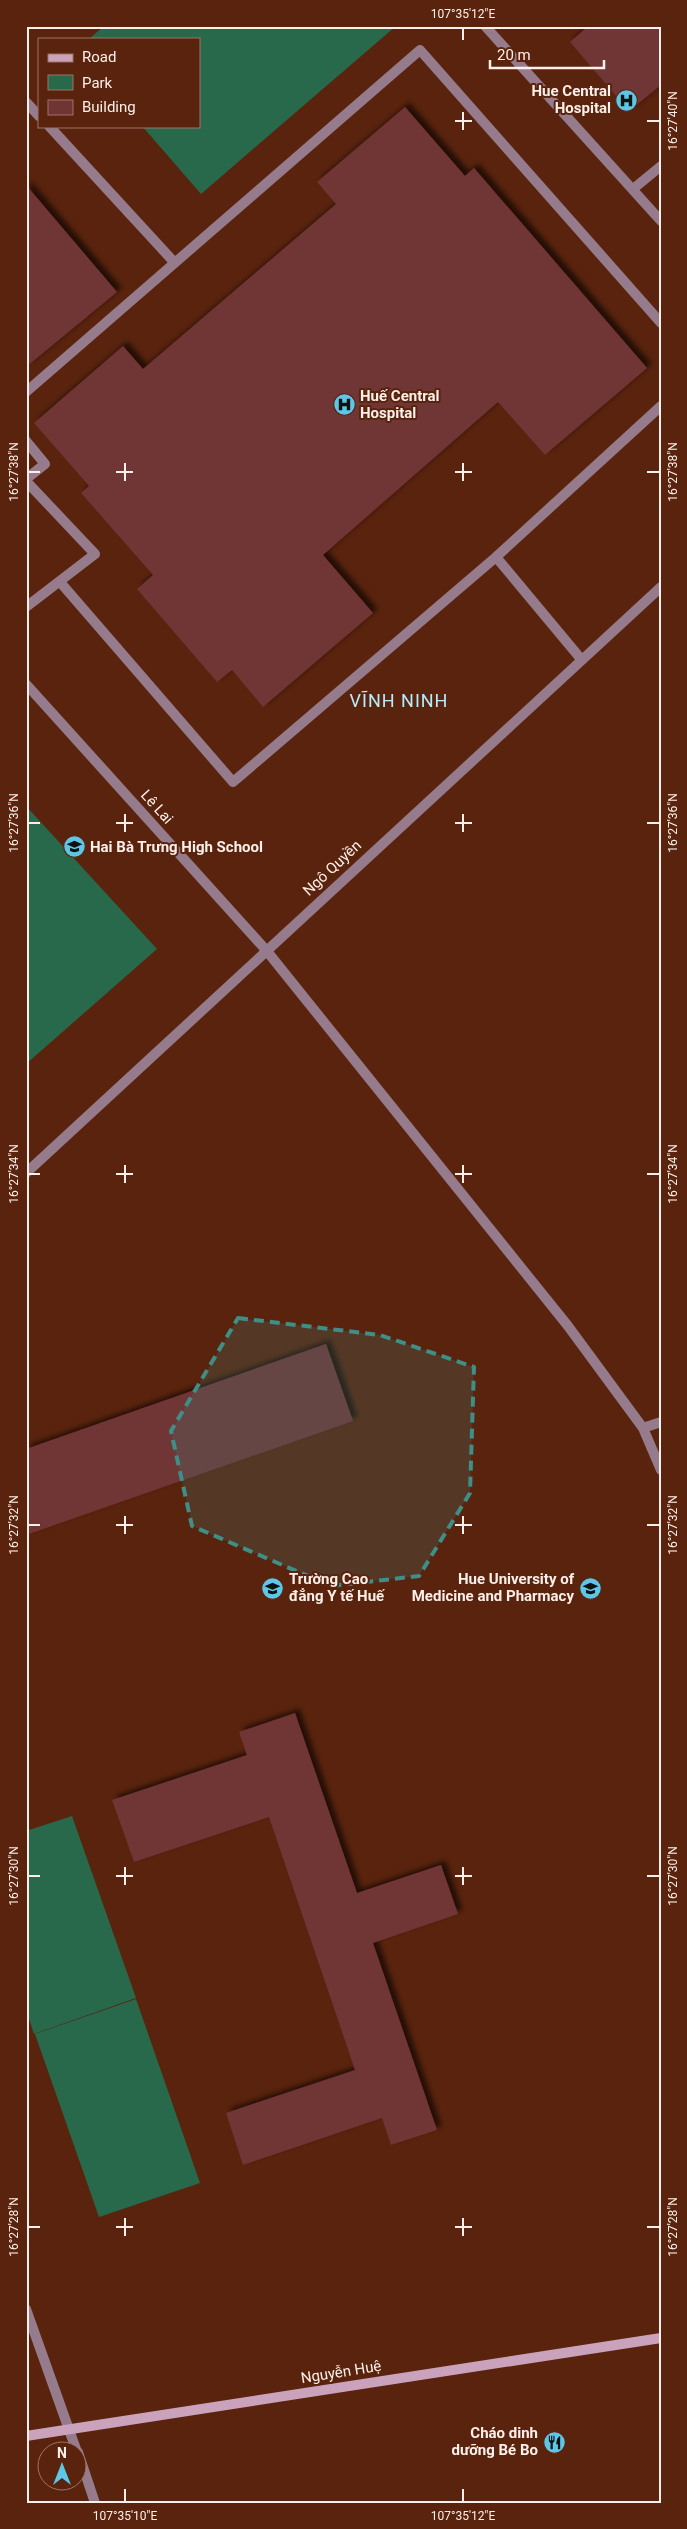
<svg xmlns="http://www.w3.org/2000/svg" width="687" height="2529" font-family="Roboto,sans-serif">
<defs>
<filter id="shadow"><feDropShadow dx="4.5" dy="-4.5" stdDeviation="2.5" flood-color="#0009"/></filter>
</defs>
<rect width="100%" height="100%" fill="#59230d"/>
<!-- green -->
<path fill="#28694b" d="M104,26H396L201,194L142,126H199V39H89Z
M26,806L157,949L26,1064Z
M72,1816L136,1998L34,2034L26,2010V1831Z
M136,1999L200,2183L99,2217L35,2034Z"/>
<!-- building -->
<path fill="#703434" filter="url(#shadow)" d="M584,26H661V85L629,111L570,42L586,28Z
M405,107L465,176L474,168L647,368L545,455L498,402L323,555L373,613L263,707L232,670L217,682L137,589L153,575L81,493L89,486L34,423L123,346L143,369L336,204L317,182Z
M26,185L117,292L26,367Z
M326,1344L353,1421L26,1535V1449Z
M295,1713L357,1893L441,1865L458,1914L373,1943L437,2130L391,2145L382,2118L243,2165L226,2113L355,2070L269,1817L134,1862L112,1800L247,1755L239,1732Z"/>
<g fill="none" stroke-linecap="round" stroke-linejoin="round">
<!-- service -->
<path stroke="#957b8b" stroke-width="10" d="M485,26L661,221
M26,102L39,116
M49,126L174,262
M633,189L661,166
M26,392L420,50L661,323
M26,441L45,464L26,479
M26,481L95,554L26,607
M496,557L581,659
M60,582L233,782L496,557L661,406
M266,950L568,1326L643,1428L661,1470
M643,1428L661,1422"/>
<!-- minor -->
<path stroke="#957b8b" stroke-width="10" d="M26,684L266,950
M26,1173L661,587
M26,2309L77,2452
M78,2452L95,2503"/>
<!-- secondary -->
<path stroke="#cba2bb" stroke-width="10" d="M26,2436L661,2338"/>
</g>
<!-- marked area -->
<path fill="#3f8e87" fill-opacity="0.2" stroke="#3f8e87" stroke-width="4" stroke-dasharray="10 6" stroke-linejoin="round" d="M238,1318L380,1335L474,1367L470,1493L419,1576L331,1586L192,1526L171,1431Z"/>
<!-- ticks -->
<path fill="none" stroke="#fdefea" stroke-width="2" d="M463,28V40M463,112V130M455,121H472M647,121H660M125,463V481M463,463V481M28,472H40M116,472H133M455,472H472M647,472H660M125,814V832M463,814V832M28,823H40M116,823H133M455,823H472M647,823H660M125,1165V1183M463,1165V1183M28,1174H40M116,1174H133M455,1174H472M647,1174H660M125,1516V1534M463,1516V1534M28,1525H40M116,1525H133M455,1525H472M647,1525H660M125,1867V1885M463,1867V1885M28,1876H40M116,1876H133M455,1876H472M647,1876H660M125,2218V2236M463,2218V2236M28,2227H40M116,2227H133M455,2227H472M647,2227H660M125,2489V2502M463,2489V2502"/>
<!-- icons -->
<defs>
<symbol id="hospital-disc" viewBox="-11 -11 22 22"><circle r="9.5" fill="#5dc7e8" stroke="#59230d"/><path d="M-5-5h3v3.5h4V-5h3V5h-3V1.5h-4V5h-3Z" fill="#111"/></symbol>
<symbol id="school-disc" viewBox="-11 -11 22 22"><circle r="9.5" fill="#5dc7e8" stroke="#59230d"/><path d="M0-5L7-2L0 1L-7-2ZM-4 1L0 2.5L4 1V4Q0 6-4 4Z" fill="#111"/></symbol>
<symbol id="university-disc" viewBox="-11 -11 22 22"><circle r="9.5" fill="#5dc7e8" stroke="#59230d"/><path d="M0-5L7-2L0 1L-7-2ZM-4 1L0 2.5L4 1V4Q0 6-4 4Z" fill="#111"/></symbol>
<symbol id="restaurant-disc" viewBox="-11 -11 22 22"><circle r="9.5" fill="#5dc7e8" stroke="#59230d"/><path d="M-5-6h1v4h1v-4h1v4h1v-4h1v5L-1.5 .5V6h-2V.5L-5-1ZM5-6V6H3V1.5H1.5Q1.5-4 5-6Z" fill="#111"/></symbol>
</defs>
<g fill-rule="evenodd">
<use href="#hospital-disc" x="614" y="88" width="25" height="25"/>
<use href="#hospital-disc" x="332" y="392" width="25" height="25"/>
<use href="#school-disc" x="62" y="834" width="25" height="25"/>
<use href="#university-disc" x="260" y="1576" width="25" height="25"/>
<use href="#university-disc" x="578" y="1576" width="25" height="25"/>
<use href="#restaurant-disc" x="542" y="2430" width="25" height="25"/>
</g>
<g text-anchor="middle" dominant-baseline="central" stroke-width="4" stroke-linejoin="round" paint-order="stroke">
<!-- poi labels -->
<g font-size="15" font-weight="bold" fill="#fdefea" stroke="#59230d" text-anchor="end">
<text x="611" y="91">Hue Central<tspan x="611" dy="17">Hospital</tspan></text>
<text x="360" y="396" text-anchor="start">Huế Central<tspan x="360" dy="17">Hospital</tspan></text>
<text x="90" y="847" text-anchor="start">Hai Bà Trưng High School</text>
<text x="289" y="1579" text-anchor="start">Trường Cao<tspan x="289" dy="17">đẳng Y tế Huế</tspan></text>
<text x="574" y="1579">Hue University of<tspan x="574" dy="17">Medicine and Pharmacy</tspan></text>
<text x="538" y="2433">Cháo dinh<tspan x="538" dy="17">dưỡng Bé Bo</tspan></text>
</g>
<!-- street labels -->
<g font-size="15" fill="#fdefea" stroke="#59230d">
<text transform="translate(157 807) rotate(48)">Lê Lai</text>
<text transform="translate(332 868) rotate(-43)">Ngô Quyền</text>
<text transform="translate(341 2372) rotate(-9)">Nguyễn Huệ</text>
</g>
<!-- quarter labels -->
<g font-size="18" letter-spacing="1" fill="#b5ebfd" stroke="#59230d">
<text x="399" y="700">VĨNH NINH</text>
</g>
</g>
<!-- border -->
<rect width="687" height="2529" fill="none" stroke="#59230d" stroke-width="55"/>
<!-- legend -->
<rect x="38" y="38" width="162" height="90" fill="#59230d" stroke="#9b7565"/>
<rect x="48" y="54" width="25" height="8" fill="#cba2bb" stroke="#9b7565"/>
<text x="82" y="62" font-size="15" fill="#fdefea">Road</text>
<rect x="48" y="75" width="25" height="15" fill="#28694b" stroke="#9b7565"/>
<text x="82" y="88" font-size="15" fill="#fdefea">Park</text>
<rect x="48" y="100" width="25" height="15" fill="#703434" stroke="#9b7565"/>
<text x="82" y="112" font-size="15" fill="#fdefea">Building</text>
<!-- north arrow -->
<g transform="translate(62 2466)"><circle r="24" fill="#59230d" stroke="#9b7565"/>
<path d="M0-4L9 19L0 12L-9 19Z" fill="#5dc7e8"/>
<text y="-8" font-size="14" font-weight="bold" text-anchor="middle" fill="#fdefea">N</text>
</g>
<!-- scale -->
<path d="M490 60v8h114v-8" fill="none" stroke="#fdefea" stroke-width="2.5"/>
<text x="497" y="60" font-size="15" fill="#fdefea" stroke="#59230d" stroke-width="4" paint-order="stroke">20 m</text>
<rect x="28" y="28" width="632" height="2474" fill="none" stroke="#fdefea" stroke-width="2"/>
<g font-size="12" text-anchor="middle" fill="#fdefea">
<text x="463" y="18">107°35'12"E</text>
<text transform="translate(673 121) rotate(-90)" y="4">16°27'40"N</text>
<text transform="translate(14 472) rotate(-90)" y="4">16°27'38"N</text>
<text transform="translate(673 472) rotate(-90)" y="4">16°27'38"N</text>
<text transform="translate(14 823) rotate(-90)" y="4">16°27'36"N</text>
<text transform="translate(673 823) rotate(-90)" y="4">16°27'36"N</text>
<text transform="translate(14 1174) rotate(-90)" y="4">16°27'34"N</text>
<text transform="translate(673 1174) rotate(-90)" y="4">16°27'34"N</text>
<text transform="translate(14 1525) rotate(-90)" y="4">16°27'32"N</text>
<text transform="translate(673 1525) rotate(-90)" y="4">16°27'32"N</text>
<text transform="translate(14 1876) rotate(-90)" y="4">16°27'30"N</text>
<text transform="translate(673 1876) rotate(-90)" y="4">16°27'30"N</text>
<text transform="translate(14 2227) rotate(-90)" y="4">16°27'28"N</text>
<text transform="translate(673 2227) rotate(-90)" y="4">16°27'28"N</text>
<text x="125" y="2520">107°35'10"E</text>
<text x="463" y="2520">107°35'12"E</text>
</g>
</svg>
